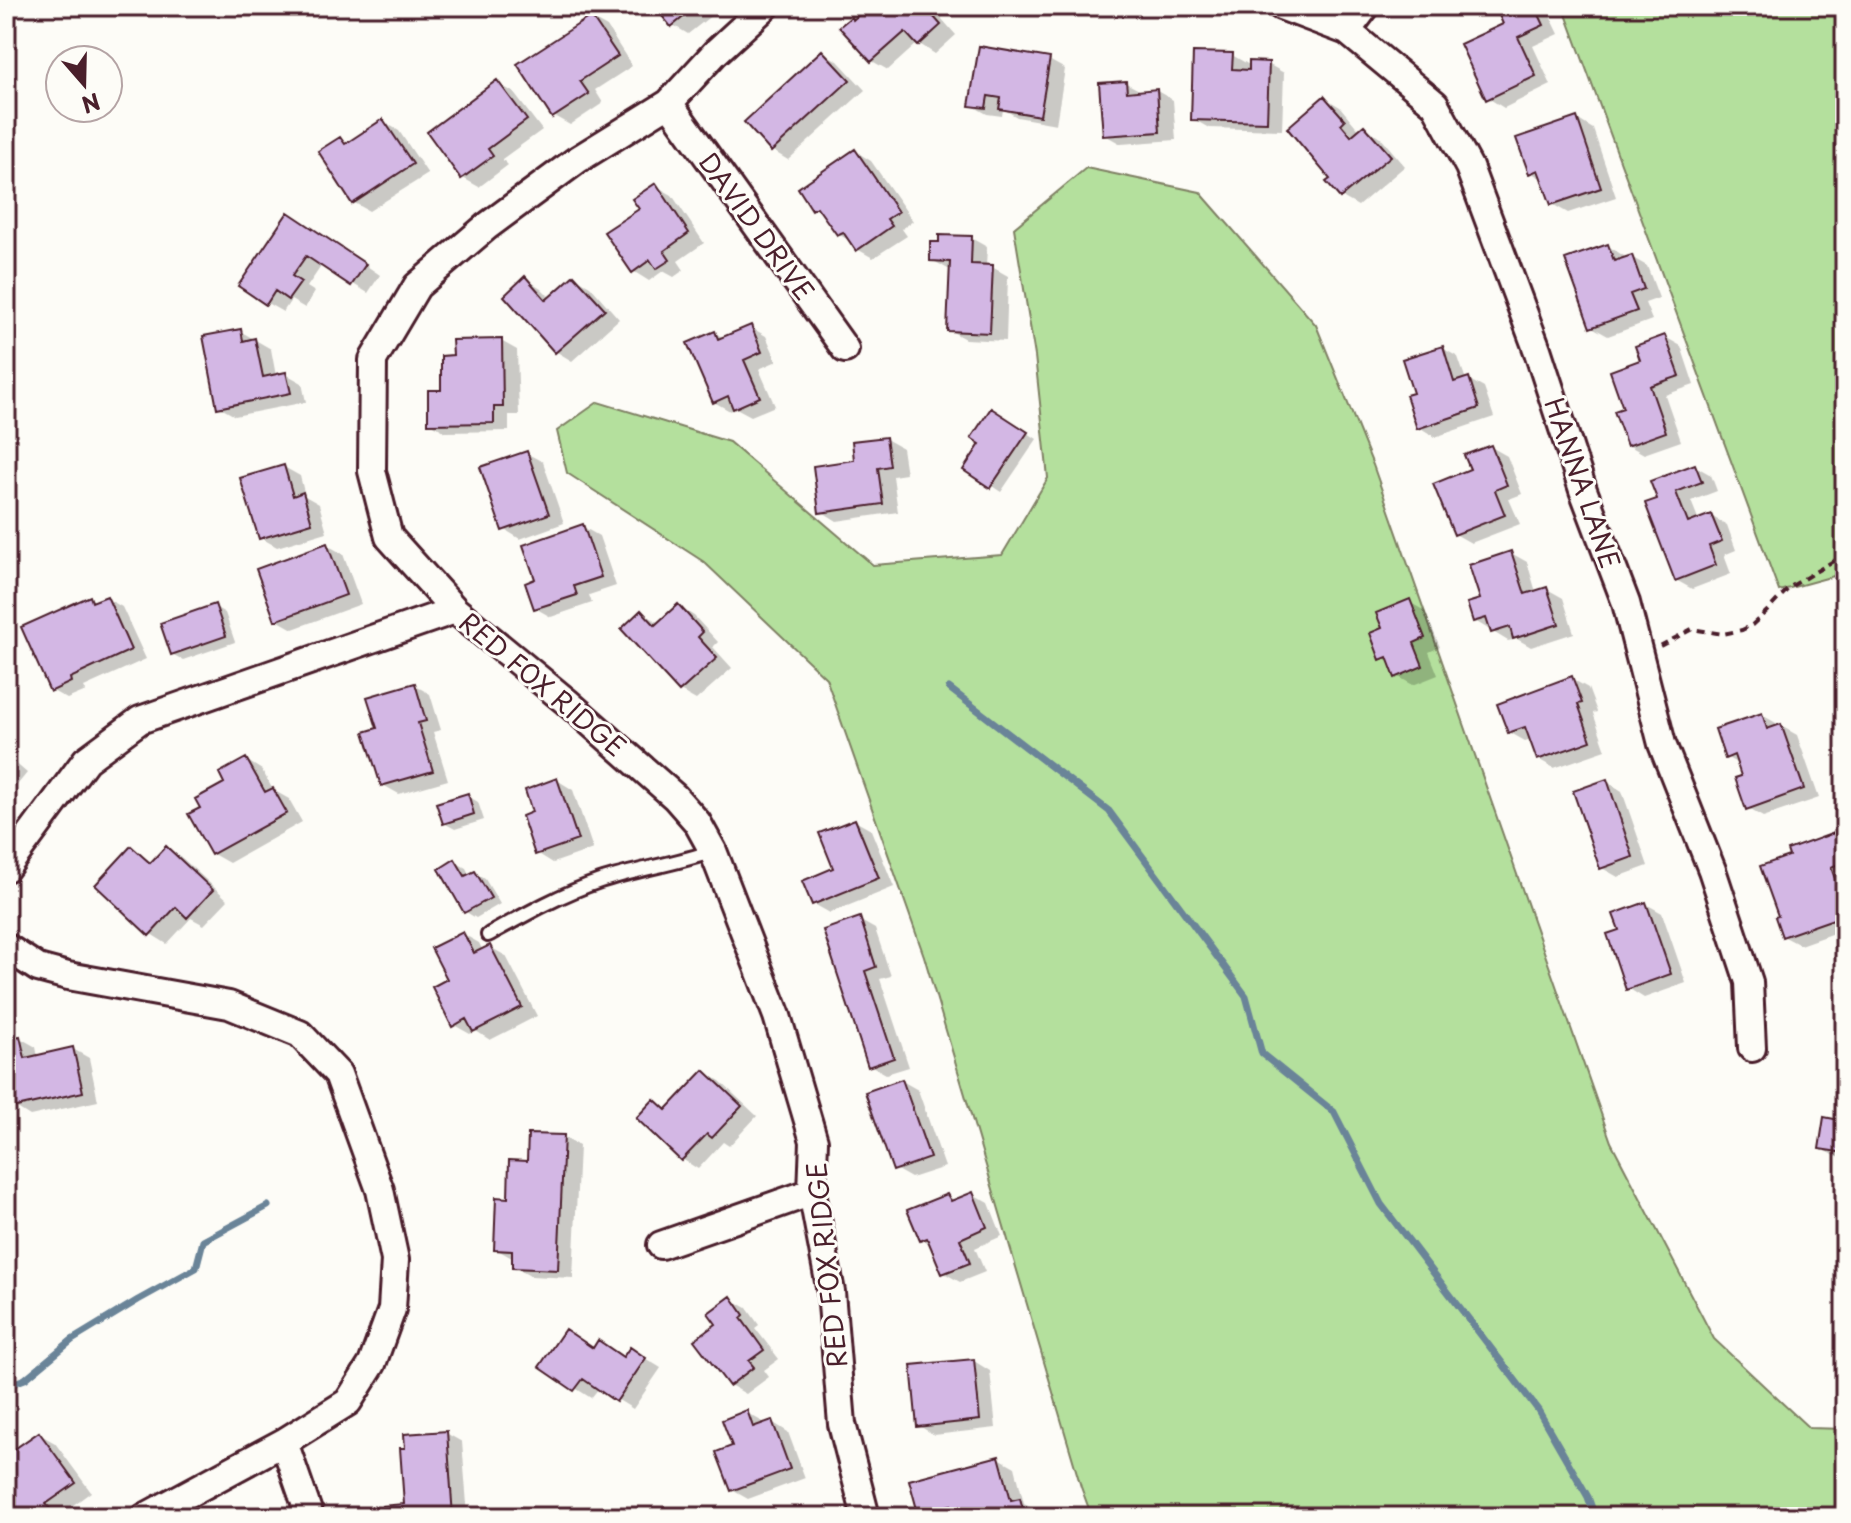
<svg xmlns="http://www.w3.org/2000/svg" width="1851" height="1523" font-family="'Playpen Sans',sans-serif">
<rect width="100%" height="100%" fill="#fdfcf7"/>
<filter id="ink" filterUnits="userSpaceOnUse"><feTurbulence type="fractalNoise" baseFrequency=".0125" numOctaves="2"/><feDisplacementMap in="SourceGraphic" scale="16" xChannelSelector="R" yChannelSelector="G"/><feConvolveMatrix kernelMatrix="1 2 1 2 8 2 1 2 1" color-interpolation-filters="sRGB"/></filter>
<g filter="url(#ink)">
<!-- green -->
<path fill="#b4e09d" stroke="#7f8064" stroke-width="2" d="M1563,6H1845V573L1779,591Z
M1086,168L1200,192L1316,325L1373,465L1611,1142L1714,1339L1809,1428L1845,1429V1517H1092L1081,1487L924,956L826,678L704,562L567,473L557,431L598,402L729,442L873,565L1002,555L1048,478L1035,356L1014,228Z"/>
<!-- shadow -->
<path fill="#0003" d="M657,6H713L717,11L688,34L673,25Z
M871,6H943L948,11L941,18L956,35L935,54L918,43L888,70L872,61Z
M1518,6H1541L1547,9L1559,34L1533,46L1551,85L1504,108L1488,98L1506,25Z
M591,18L607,27L632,66L595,90L603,103L570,125L554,116Z
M822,52L838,61L865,90L788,160L773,151L746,122Z
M1232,55L1251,66L1268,64L1284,73L1282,130L1209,128L1193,119Z
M1049,60L1065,69L1056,124L1017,117L1003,109L1002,116L987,114L971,105Z
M497,83L513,92L542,130L502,159L508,165L479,187L463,178L430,133Z
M1126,83L1143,92L1157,91L1173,100L1176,140L1121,144L1105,135Z
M1325,98L1340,107L1360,131L1365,127L1380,137L1405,166L1358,206L1342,197L1329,182L1333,179Z
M1577,119L1593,129L1616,197L1568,213L1552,204L1544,180L1530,172Z
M383,121L399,131L428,174L369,211L353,202L340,139L348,144Z
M855,151L871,161L913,221L902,229L907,236L873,258L857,249L852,242L838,234L826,215L814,208Z
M656,186L672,195L704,243L678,261L684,270L674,277L663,271L649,281L633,271L641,210Z
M304,223L380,275L368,293L322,265L307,287L315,292L305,308L291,300L283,312L267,303Z
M971,238L987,247L986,266L992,267L1008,276L1006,341L965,339L949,330L952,269H948L932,260Z
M1608,246L1624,256L1625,259L1631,257L1647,266L1659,298L1645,303L1652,320L1608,336L1592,327Z
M574,277L590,286L619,319L572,361L557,352L506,296L526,279L541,288L551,298Z
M750,327L766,336L777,361L759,369L775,406L751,416L736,408L730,411L714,402L715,333L724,338Z
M240,331L271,349L276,376L286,374L302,383L306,402L235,416L219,407Z
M1665,337L1681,346L1694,385L1665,395L1681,441L1644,454L1628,445L1625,409L1642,362Z
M501,341L517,350L519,415H509V431L446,432L430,423L443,392Z
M1442,348L1458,357L1466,380L1468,379L1484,388L1494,417L1435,437L1419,427L1416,394Z
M1002,416L1037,439L1001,492L966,469Z
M886,439L902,448L906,474L893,476L898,512L837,521L821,511L856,462Z
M1491,447L1507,456L1522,494L1509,499L1520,524L1471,543L1455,534L1472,470Z
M526,453L543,462L564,523L520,539L504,529Z
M1695,466L1711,475L1717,491L1691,501L1699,521L1711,516L1727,525L1736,550L1724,555L1731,574L1692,589L1676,580L1660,500Z
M284,467L300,476L305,496L319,504L327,532L277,547L261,538Z
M583,527L599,536L616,586L589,595L592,603L551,617L535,608L537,581Z
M327,545L343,554L361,604L293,629L277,620Z
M1511,553L1527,562L1536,592L1547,589L1563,598L1574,633L1531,647L1517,639L1508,641L1475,621L1482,600Z
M90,598L97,602L106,598L122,607L146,659L84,687L86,691L67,699L51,690Z
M1409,602L1425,611L1440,647L1429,652L1438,675L1413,685L1397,676L1392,664L1382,658L1385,629Z
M678,606L694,616L718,642L713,647L732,668L696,700L680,691L642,612L659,623Z
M215,607L225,613L235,642L183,660L172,654Z
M1572,679L1588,688L1597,712L1593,713L1606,750L1554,768L1538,759L1531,739L1525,741L1509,732Z
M414,685L430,694L441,730L433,732L448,780L399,794L383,785L379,729Z
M1762,715L1778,724L1779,727L1781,726L1797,735L1819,798L1763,817L1747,808L1744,777L1740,765L1726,757Z
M6,755L27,773L9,795L6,793Z
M246,760L262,770L273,790L289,799L302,822L229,863L213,854L203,808L227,784Z
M557,780L573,790L593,849L553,863L537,853L535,813Z
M1606,781L1622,791L1648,866L1618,877L1602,868Z
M468,796L478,802L484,820L455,829L444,823Z
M855,821L871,830L894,887L830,913L814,904L836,869Z
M1834,835L1845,842V929L1800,945L1783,936L1781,917L1792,857Z
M167,848L182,858L228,900L204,925L191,918L167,944L151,934L98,885L132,849L153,863Z
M455,862L466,868L470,876L475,873L485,879L500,904L476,918L466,912L442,870Z
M1646,904L1662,913L1686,983L1644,998L1628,988L1621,931Z
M859,920L875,929L891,976L880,979L909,1067L886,1074L870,1065Z
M463,934L479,943L483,951L490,947L506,956L537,1016L490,1040L476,1031L470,1034L454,1025Z
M20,1038L36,1047L38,1057L73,1049L89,1058L98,1101L30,1116L14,1106L11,1094L6,1091V1041Z
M704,1072L720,1081L757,1116L729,1146L723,1142L698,1169L682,1159L655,1101L669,1110Z
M902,1081L918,1090L945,1167L911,1178L895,1169Z
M1845,1123V1158L1837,1157L1821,1148Z
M563,1137L579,1146L573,1278L530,1276L514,1267L512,1258L496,1249L510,1200L529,1163Z
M973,1194L989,1203L1002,1236L975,1248L985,1272L960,1282L944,1273L933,1246L921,1239L947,1196L956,1201Z
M731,1299L747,1308L759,1325L755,1328L779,1359L764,1370L769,1377L746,1394L730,1385L719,1325Z
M594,1349L624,1358L630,1349L661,1368L633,1409L599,1388L591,1398L542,1367Z
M974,1361L990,1371L996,1428L934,1435L918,1425Z
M747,1413L763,1422L764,1425L772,1422L788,1432L805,1478L748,1499L732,1490L735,1447Z
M446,1433L462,1442L468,1517H385L406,1505Z
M39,1434L55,1443L91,1492L61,1514L63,1517H9L6,1512V1458Z
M999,1458L1015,1467L1024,1503L1036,1509L1038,1517H928L919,1512Z"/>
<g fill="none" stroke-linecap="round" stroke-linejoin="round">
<!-- stream -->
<path stroke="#6a8498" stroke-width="7" d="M949,688L1109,811L1246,996L1262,1054L1334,1112L1381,1204L1538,1410L1588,1497L1595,1517
M6,1386L25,1379L72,1340L138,1300L196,1268L203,1241L268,1206"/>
</g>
<!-- building -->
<path fill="#d3b7e4" stroke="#4a1f2b" stroke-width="2" d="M654,6H697L671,27Z
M868,6H928L926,8L941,25L918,46L905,32L871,62L839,27L851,17L853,20Z
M1513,6H1535L1544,25L1518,37L1536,76L1486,100L1460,44L1503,24L1498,13Z
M591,16L618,56L580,81L589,94L552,118L517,64Z
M979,46L1050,58L1040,116L999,109L1001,98L988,96L986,108L969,106Z
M822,50L850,80L771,152L744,122Z
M1193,52L1233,53L1232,69L1249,70V61L1269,62L1267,122L1191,120Z
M497,80L527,120L488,149L493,156L461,179L427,132Z
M1126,81L1127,92L1157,89L1160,132L1103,136L1099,83Z
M1324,96L1345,120L1341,124L1351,136L1364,125L1391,156L1340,198L1326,182L1330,179L1287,128Z
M1577,117L1601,188L1551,205L1538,170L1529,174L1516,138Z
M383,119L413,164L352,204L318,151L340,137L345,144Z
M855,149L898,212L887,219L892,226L856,251L843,232L837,235L817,207L812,210L798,188Z
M656,183L689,233L664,251L670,260L656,269L650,260L632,273L604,232L639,209L632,199Z
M288,212L366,264L351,286L306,256L292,276L301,282L288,300L275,291L266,305L238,286Z
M939,235L972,236L971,264L993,265L990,333L947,331L950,262L930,261V242H939Z
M1608,244L1614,261L1632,255L1644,289L1630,294L1637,311L1590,328L1565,259Z
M574,275L605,309L555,353L504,296L525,276L546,300Z
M751,325L762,352L744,360L760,397L733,409L728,396L713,403L687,343L715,331L718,339Z
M241,329L243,341L255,338L263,377L286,372L291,393L217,408L203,336Z
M1665,335L1680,376L1650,386L1666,432L1627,446L1614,411L1623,408L1610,371L1640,360L1635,346Z
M502,339L503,407H494V423L428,424V390H441V356L453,355L452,340Z
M1443,346L1454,382L1469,377L1479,408L1417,429L1406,395L1413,393L1402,359Z
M991,408L1028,432L990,488L963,470L980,444L971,438Z
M886,437L890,466L878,468L883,504L819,513L813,466L854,460L852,441Z
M1491,445L1507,485L1495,490L1505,515L1454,535L1433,484L1470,469L1464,455Z
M527,451L549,514L502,531L480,467Z
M1695,464L1702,482L1676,492L1688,523L1711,514L1722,541L1709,546L1716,565L1675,581L1645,503L1657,499L1650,481Z
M284,465L293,496L303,492L312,523L259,539L240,478Z
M583,524L601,577L574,586L577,595L534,609L525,583L535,579L523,545Z
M327,543L346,595L275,621L256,569Z
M1511,551L1525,594L1547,587L1559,624L1513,639L1510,627L1491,633L1486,618L1473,622L1467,603L1480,599L1469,565Z
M90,596L92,602L107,596L131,650L70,678L71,682L50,692L21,627Z
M1410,599L1425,638L1414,643L1423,666L1395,678L1387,657L1380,660L1370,633L1382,628L1376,613Z
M215,604L226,636L171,655L160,623Z
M678,604L703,632L698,637L717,658L679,692L621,629L641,610L655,625Z
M1572,676L1582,703L1578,704L1591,741L1537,760L1525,727L1508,733L1497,704Z
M415,683L426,721L418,723L433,771L381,786L364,732L377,728L367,697Z
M1762,713L1767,729L1781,724L1804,789L1746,810L1735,778L1741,776L1734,755L1725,759L1715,729Z
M246,758L265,792L273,788L287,813L211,855L188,814L200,808L195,799L224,783L219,773Z
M557,778L578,840L535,855L522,816L532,812L525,790Z
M1607,779L1633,857L1600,869L1573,791Z
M468,793L474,814L443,824L436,803Z
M855,819L879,878L812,905L802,881L833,868L819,833Z
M1834,833L1844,862L1831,867L1845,908V915L1782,937L1775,917L1778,916L1760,866L1789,856L1787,850Z
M131,846L150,863L166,846L213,890L187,918L176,907L149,936L95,885Z
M455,859L465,876L475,871L491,898L464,913L439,869Z
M1646,902L1671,974L1626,990L1607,934L1619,930L1613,914Z
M860,917L876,967L865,971L894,1058L868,1067L823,930Z
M463,932L474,953L490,945L522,1007L473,1032L466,1019L452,1027L432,987L447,979L431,948Z
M20,1036L25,1058L73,1047L83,1092L12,1108L8,1090H6V1039Z
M704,1070L742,1106L712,1138L707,1134L681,1161L636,1118L654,1099L666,1110Z
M902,1079L930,1158L893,1171L865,1092Z
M1824,1117L1845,1121V1153L1819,1149Z
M528,1134L564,1135L558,1270L512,1268V1251L494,1250L496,1197L508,1198L509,1160L527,1161Z
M973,1192L987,1227L960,1239L970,1263L942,1274L927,1238L920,1241L907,1210L947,1194L951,1201Z
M731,1296L744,1315L741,1318L764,1350L749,1361L754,1367L729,1386L694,1340L716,1324L708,1313Z
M565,1329L593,1348L598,1340L623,1357L630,1347L646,1358L616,1402L583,1379L574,1391L539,1367Z
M974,1359L980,1420L917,1427L911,1365Z
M747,1410L753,1427L772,1420L790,1469L731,1491L716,1452L732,1446L722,1420Z
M447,1431L453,1517H439V1515L425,1516V1517H383L382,1506L404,1504L400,1448H405L404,1434Z
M39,1432L76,1483L46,1504L51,1510L42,1517H7L6,1455Z
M999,1456L1011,1500L1020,1498L1025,1517H954L951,1505L918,1513L909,1480Z"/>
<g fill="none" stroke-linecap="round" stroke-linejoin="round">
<defs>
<path id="service" d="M488,935C524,915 561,894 600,881C637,869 676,864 713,851"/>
<path id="minor" d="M766,6L715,53L669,103L577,160L486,227L417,286L373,360L372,471L389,537L455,610L567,702L675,797L697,822L713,851L777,1016L814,1141L812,1192L831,1292L842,1424L866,1517
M1281,6L1347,31L1435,104L1469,167L1537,349L1583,490L1626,603L1662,744L1712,870L1749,982L1752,1048
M1347,31L1366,6
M669,103L845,349
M6,868L86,760L140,720L455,610
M6,947L38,968L68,976L229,1005L300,1034L338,1074L380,1190L395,1260L392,1309L372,1364L348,1402L284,1442L145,1517
M661,1245L812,1192
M284,1442L310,1517"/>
</defs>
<!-- service casing -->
<use href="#service" stroke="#4a1f2b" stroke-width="18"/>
<!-- minor casing -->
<use href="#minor" stroke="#4a1f2b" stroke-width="32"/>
<!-- path -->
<path stroke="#4a1f2b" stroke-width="4" stroke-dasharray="8 6" stroke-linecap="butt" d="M1660,646L1692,629L1723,634L1742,630L1752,625L1767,611L1790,587L1845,554"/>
<!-- service -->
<use href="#service" stroke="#fdfcf7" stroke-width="12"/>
<!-- minor -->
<use href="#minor" stroke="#fdfcf7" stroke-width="26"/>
</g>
</g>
<g text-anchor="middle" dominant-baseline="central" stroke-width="6" stroke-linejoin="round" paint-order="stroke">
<!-- street labels -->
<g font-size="26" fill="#4a1f2b" stroke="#fdfcf7">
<text transform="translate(757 226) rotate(54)">DAVID DRIVE</text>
<text transform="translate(1583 483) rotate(71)">HANNA LANE</text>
<text transform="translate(543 684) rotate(40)">RED FOX RIDGE</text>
<text transform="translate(826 1265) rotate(-96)">RED FOX RIDGE</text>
</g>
</g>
<!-- margin -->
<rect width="1851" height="1523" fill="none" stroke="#fdfcf7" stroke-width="32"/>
<rect x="16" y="16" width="1819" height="1491" fill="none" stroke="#4a1f2b" stroke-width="3" filter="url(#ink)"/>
<!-- north arrow -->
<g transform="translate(84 84) rotate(160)"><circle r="38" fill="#fdfcf7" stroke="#b5a4a5" stroke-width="2"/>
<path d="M0-6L14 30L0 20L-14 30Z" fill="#4a1f2b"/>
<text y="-12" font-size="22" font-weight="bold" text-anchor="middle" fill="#4a1f2b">N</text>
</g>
</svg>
